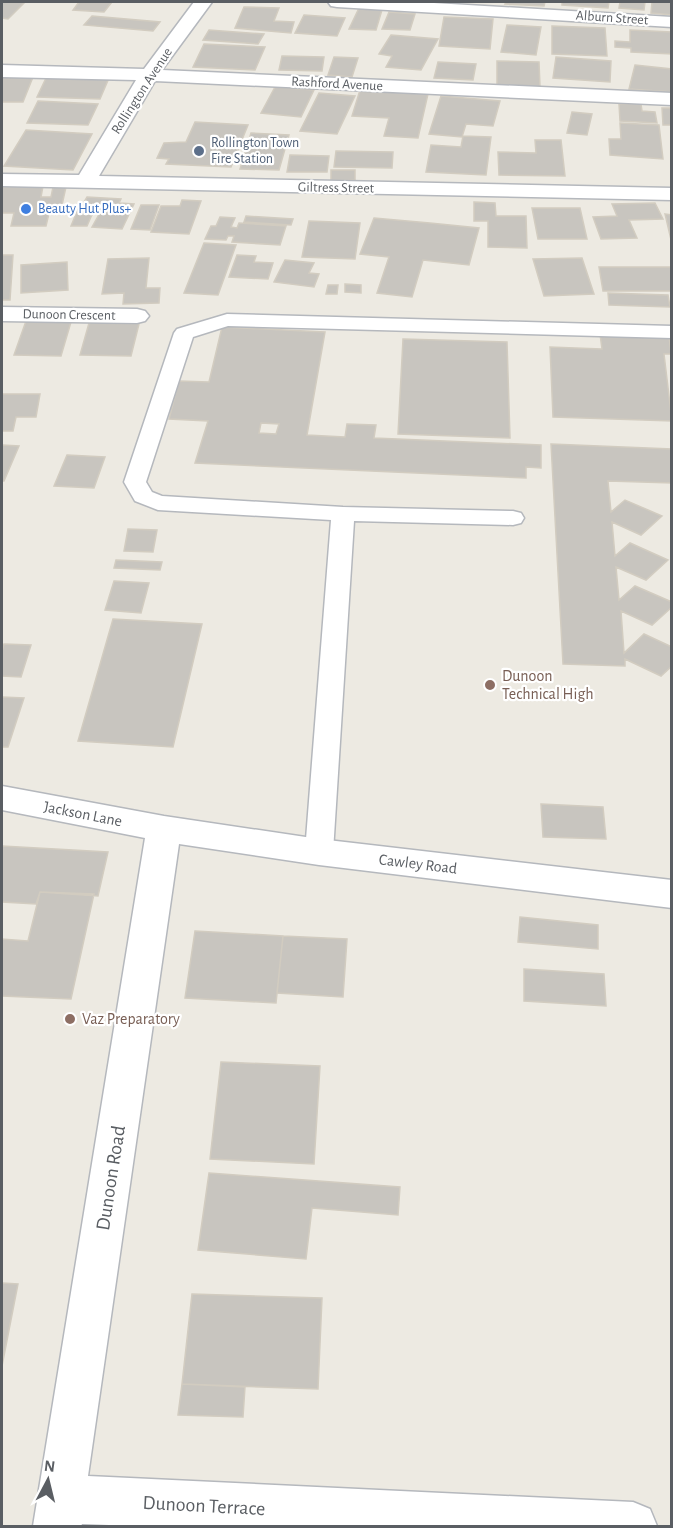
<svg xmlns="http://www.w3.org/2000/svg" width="673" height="1528" font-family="'Alegreya Sans',sans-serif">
<rect width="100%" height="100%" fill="#edeae2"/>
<!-- building -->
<path fill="#c8c5bf" stroke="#d2ccc0" stroke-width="1.5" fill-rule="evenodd" d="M2,2H25L8,19L2,18Z
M79,2H112L104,12L73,10Z
M506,2H545L544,6L505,4Z
M562,2H609L608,8L562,5Z
M620,2H645L644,10L619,8Z
M652,2H672V15L651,13Z
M244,7L279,8L274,21L294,22L291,33L235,28Z
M359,8L382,10L376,30L349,29Z
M389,12L415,14L410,30L382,29Z
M304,15L345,18L337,36L295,33Z
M92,16L160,22L153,31L84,25Z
M444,17L493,19L490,49L439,46Z
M507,25L541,27L536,55L501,52Z
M552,26L605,28L607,56L552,54Z
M209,30L264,34L258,44L203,40Z
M630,30L672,32V54L631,52V48L615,47V41L630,42Z
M391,35L438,39L421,70L386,67L392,56L379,54Z
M204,44L265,47L255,70L193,67Z
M282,56L324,57L322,71L279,70Z
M334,57L358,58L352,77L328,75Z
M556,57L611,61L610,82L553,78Z
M497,61L539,62L540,87L497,85Z
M438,62L476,64L473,80L434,78Z
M635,65L672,69V92L629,89Z
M47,76L109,78L100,99L37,97Z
M2,77H33L23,102H2Z
M275,87L314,90L301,117L261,113Z
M360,90L428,94L418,138L384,136L389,118L352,116Z
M319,93L355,96L337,134L300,131Z
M441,96L500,101L493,126L466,124L462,137L429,134Z
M38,101L98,104L88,125L27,123Z
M619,104H641L642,111L655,112L657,123L620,121Z
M662,108H672V125H663Z
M572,112L592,114L587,135L567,133Z
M195,122L248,125L231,167L166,164L169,159L157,158L164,143L186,142Z
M620,123L659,125L663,159L610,155L609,139H621Z
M26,130L92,134L73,170L4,166Z
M251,133L289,135L279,170L240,169Z
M463,136L491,137L486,175L426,172L431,145L461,147Z
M535,140H561L565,176L499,175L498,152L536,153Z
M336,151L393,152L392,168L334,167Z
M290,155L329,156L327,172H287Z
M331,170H355V180H331Z
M43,186L41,197H51L53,187H66L62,205H51L46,226H11L14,213H2V187Z
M87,197L121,199L119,203L134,204L122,229L92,227L102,209L81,207Z
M182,200L201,201L189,234L151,232L161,206H180Z
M474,202L495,203L496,216H526L527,248L488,247V221H474Z
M655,203L663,219L629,220L637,238L601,239L593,217L617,216L612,204Z
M141,205H159L150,230L131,229Z
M532,208H580L587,239H538Z
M78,209L94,210L87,226H71Z
M665,214L672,215V244Z
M246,216L293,219L291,225L244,222Z
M220,217L235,218L231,227L237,228L239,223L286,226L280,245L232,242L234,236H228L226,240L205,239L211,226H216Z
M374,218L430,223L479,228L469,265L423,260L412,297L377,293L389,257L360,254Z
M309,221L360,223L355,259L302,257Z
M204,243L236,245L218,295L184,293Z
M2,255H13L10,300H2Z
M237,255L256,256L254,262L273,263L268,279L229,277Z
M149,258L146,288H160L159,303L123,304L124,293L102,294L108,259Z
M582,258L594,294L544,296L533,259Z
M285,260L314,263L309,273L319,274L314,287L274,282Z
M67,262L68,290L21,293V265Z
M599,267H672V291H603Z
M345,284L361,285V293L345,292Z
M328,285H338L337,294H326Z
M608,293L668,295L670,307L609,305Z
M26,321L71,322L61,356L14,355Z
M89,323L139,324L131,356L80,355Z
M222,327L325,332L307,435L345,437L347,424L376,425L374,438L541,445V468L526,467V478L195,463L208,421L169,419L179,381L209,382ZM261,423L279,424L276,434L259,433Z
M600,334L669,336L671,354H664L672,421L553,417L550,347L602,349Z
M403,339L507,342L510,438L398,434Z
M2,394H40L36,417H16L13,431H2Z
M551,444L672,449V483L608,481L611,512L625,500L662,516L641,535L612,522L615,556L630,543L668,560L646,580L616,567L619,600L635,586L672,602V607L652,625L621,611L624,653L644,634L672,647V666L661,676L625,659V666L563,664Z
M2,445L19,446L4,481H2Z
M67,455L105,457L94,488L54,486Z
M128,529L157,530L153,552L124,551Z
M116,560L162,562L160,570L114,568Z
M114,581L149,583L141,613L105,610Z
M113,619L202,624L173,747L78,741Z
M4,644L31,645L21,677L2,676V651Z
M2,697L24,698L8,747H2Z
M541,804L603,807L606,839L543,837Z
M2,846L108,852L98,896L40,892L36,904L2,902Z
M40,892L94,894L71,999L2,996V939L28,941Z
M520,917L598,925V949L518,942Z
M195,931L283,936L276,1003L185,998Z
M283,936L347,939L343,997L277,993Z
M524,969L604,974L606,1006L524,1001Z
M221,1062L320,1066L314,1164L210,1159Z
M209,1173L400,1187L398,1215L312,1208L306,1259L198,1250Z
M2,1283L18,1284L2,1366Z
M192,1294L322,1298L318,1389L182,1384Z
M182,1384L245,1387L243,1417L178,1415Z"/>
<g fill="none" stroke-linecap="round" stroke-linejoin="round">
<defs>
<path id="lane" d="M227,314L672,326V338L228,326L193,337L146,482L152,492L162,496L343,507L513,511L521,513L524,518L521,523L513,525L354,521L333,852L329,860L319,863L309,860L305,852L331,520L158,510L135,501L124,482L174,333L177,329Z"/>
<path id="street" d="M194,2H212L162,70L672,93V105L155,81L99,176L672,188V200L2,186V174L79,175L136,80L2,77V65L144,69Z
M328,2H417L672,17V27L337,7L331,6Z
M2,307L137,309L145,311L149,316L145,321L137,323L2,321Z
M2,786L164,816L319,839L672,880V908L319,865L179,844L88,1476L633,1502L650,1509L657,1526H136L82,1524L81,1526H33L145,838L2,810Z"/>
</defs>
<!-- lane casing -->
<use href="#lane" stroke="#b5b8bd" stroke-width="3"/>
<!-- street casing -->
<use href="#street" stroke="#b5b8bd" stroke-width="3"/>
<!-- lane -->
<use href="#lane" fill="#fff" fill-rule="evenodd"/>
<!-- street -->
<use href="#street" fill="#fff" fill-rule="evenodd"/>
</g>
<!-- markers -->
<circle fill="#5c6f8a" stroke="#fff" stroke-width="2" cx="199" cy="151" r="6"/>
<circle fill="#3f7fe0" stroke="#fff" stroke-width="2" cx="26" cy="209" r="6"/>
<g fill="#8d6e63" stroke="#fff" stroke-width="2">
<circle cx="490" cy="685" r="6"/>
<circle cx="70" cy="1019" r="6"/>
</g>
<g text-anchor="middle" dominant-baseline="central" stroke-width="4.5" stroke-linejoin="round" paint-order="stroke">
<!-- far-street labels -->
<g font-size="14" fill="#5a5e63" stroke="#fff">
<text transform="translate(612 18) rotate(4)">Alburn Street</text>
<text transform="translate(337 84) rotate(3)">Rashford Avenue</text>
<text transform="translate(142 91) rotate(-57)">Rollington Avenue</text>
<text transform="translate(336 188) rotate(1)">Giltress Street</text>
<text transform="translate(69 315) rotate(1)">Dunoon Crescent</text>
</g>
<!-- far-service labels -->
<g font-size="14" fill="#4e5e75" stroke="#fff" text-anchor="start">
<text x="211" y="143">Rollington Town<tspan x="211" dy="16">Fire Station</tspan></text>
</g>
<!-- far-shop labels -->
<g font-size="14" fill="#366cbe" stroke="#fff" text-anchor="start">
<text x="38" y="209">Beauty Hut Plus+</text>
</g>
<!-- education labels -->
<g font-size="16" fill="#785e54" stroke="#fff" text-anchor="start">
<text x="502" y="676">Dunoon<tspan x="502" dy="18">Technical High</tspan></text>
<text x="82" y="1019">Vaz Preparatory</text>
</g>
<!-- street labels -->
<g font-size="16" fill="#5a5e63" stroke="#fff">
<text transform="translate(83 814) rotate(11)">Jackson Lane</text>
<text transform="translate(418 864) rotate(7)">Cawley Road</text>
</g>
<!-- near-street labels -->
<g font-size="20" fill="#5a5e63" stroke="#fff">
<text transform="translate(111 1178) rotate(-81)">Dunoon Road</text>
<text transform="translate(204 1506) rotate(3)">Dunoon Terrace</text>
</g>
</g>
<!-- border -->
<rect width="673" height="1528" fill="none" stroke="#5a5e63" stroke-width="6"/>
<!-- north arrow -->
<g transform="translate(48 1480) rotate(7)" stroke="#ffffff" stroke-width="4.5" paint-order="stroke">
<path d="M0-4.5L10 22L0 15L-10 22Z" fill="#5a5e63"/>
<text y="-9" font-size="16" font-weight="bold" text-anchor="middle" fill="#5a5e63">N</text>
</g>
</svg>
